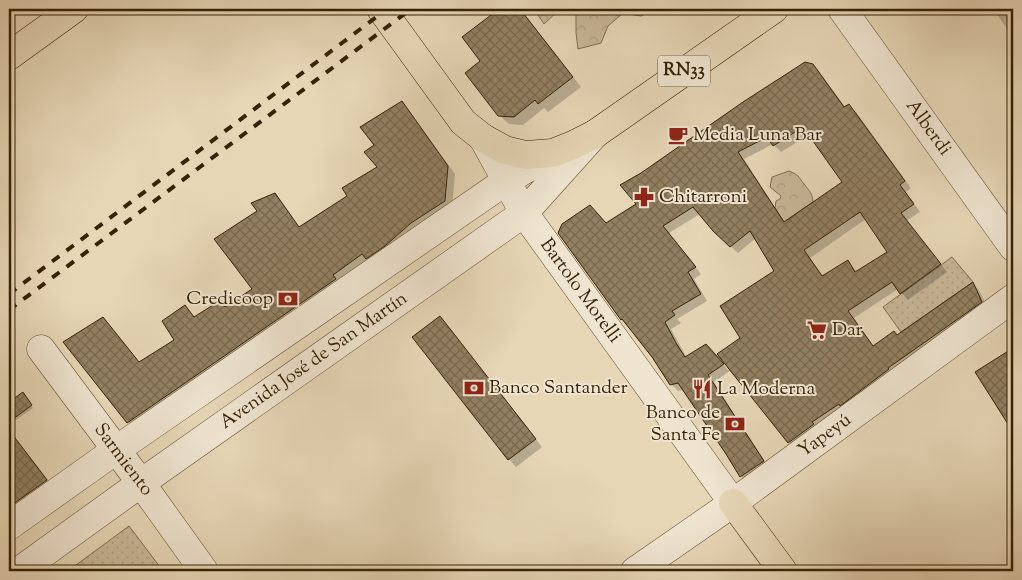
<svg xmlns="http://www.w3.org/2000/svg" width="1022" height="580" font-family="'Sorts Mill Goudy',serif">
<defs>
<pattern id="grass-dots" width="8" height="8" patternUnits="userSpaceOnUse" patternTransform="scale(1.25)"><rect width="8" height="8" fill="#c8b798"/><path d="M2 2h.1M6 6h.1" fill="none" stroke="#ac9d82" stroke-width="1.8" stroke-linecap="round"/></pattern>
<pattern id="forest-crowns" width="20" height="18" patternUnits="userSpaceOnUse" patternTransform="scale(1.25)"><rect width="20" height="18" fill="#c8b798"/><path d="M2 6a3 3 0 1 1 6 0M12 15a3 3 0 1 1 6 0" fill="none" stroke="#ac9d82"/></pattern>
<pattern id="building-cross-hatch" width="8" height="8" patternUnits="userSpaceOnUse" patternTransform="scale(1.25)"><rect width="8" height="8" fill="#928062"/><path d="M0 0l8 8M0 8l8-8" fill="none" stroke="#78684f"/></pattern>
</defs>
<rect width="100%" height="100%" fill="#e6d6b6"/>
<filter id="stains"><feTurbulence type="fractalNoise" baseFrequency=".004" numOctaves="4"/><feColorMatrix values="0 0 0 0 .2 0 0 0 0 .09 0 0 0 0 .02 0 0 0 .5 -.17"/></filter>
<radialGradient id="worn" r=".72"><stop offset=".6" stop-color="#630" stop-opacity="0"/><stop offset="1" stop-color="#630" stop-opacity=".3"/></radialGradient>
<!-- grass -->
<path fill="url(#grass-dots)" stroke="#7f6c4f" d="M952,257L973,282L901,332L883,307Z
M129,526L163,571H68Z"/>
<!-- forest -->
<path fill="url(#forest-crowns)" stroke="#7f6c4f" d="M534,9H560L544,24Z
M575,9H655L641,16L623,13L608,26L601,43L578,49L576,33V13Z
M789,171C799,175 798,176 804,184C810,192 812,192 813,202L784,222L775,208L776,201L780,199L781,196L770,187L772,177Z"/>
<!-- shadow -->
<path fill="#0003" fill-rule="evenodd" d="M501,9H520L581,87L548,112L544,108L523,125L509,124L499,115L482,61L464,38Z
M993,9H1013V37Z
M813,65L820,73L846,108L849,106L856,112L911,188L906,192L920,212L906,221L947,272L908,300L898,289L854,318L874,347L898,336L972,283L979,290L988,309L796,449L789,442L731,370L714,382L769,468L747,483L741,476L684,390L678,391L671,384L653,356L622,320L559,233L606,224L638,204ZM810,134L843,182L785,223L744,159L773,144L781,152ZM700,214L714,230L738,253L756,238L775,271L742,338L730,369L728,370L713,353L687,358L671,329L681,323L677,319L707,301L694,279L701,274L669,233ZM866,219L889,252L857,272L848,262L824,277L810,258Z
M401,103L408,109L455,174L452,208L135,429L128,422L65,342L139,363L176,340L185,306L195,318L220,302L226,308L253,290L258,212L275,195L281,202L300,228L349,196L379,167L376,145Z
M440,317L447,325L542,447L516,467L509,459L414,337Z
M1013,350V426L1007,419L977,373Z
M22,394L33,408L16,420L9,411V404Z
M9,430L55,489L9,522Z"/>
<!-- building -->
<path fill="url(#building-cross-hatch)" stroke="#362206" fill-rule="evenodd" d="M499,9H520L573,77L538,104L535,100L514,117L498,116L465,73L480,61L462,37Z
M805,62L813,64L844,107L849,104L905,181L900,185L914,204L901,213L941,264L900,294L892,282L848,311L873,346L894,331L897,335L973,282L982,302L888,368L889,369L840,406L839,404L812,422L814,424L788,443L717,354L740,338L720,306L774,271L750,231L730,247L713,231L693,207L663,226L696,267L688,272L701,294L672,311L675,315L665,322L676,343L685,357L706,344L724,364L708,375L764,461L740,477L726,454L678,383L670,385L652,357L622,319L621,320L558,233L562,224L590,205L606,223L636,204L620,185L641,173L743,102ZM803,127L842,182L784,222L738,152L767,137L773,146ZM860,212L887,252L855,272L848,260L822,276L804,250Z
M402,101L448,166L445,201L411,223L385,246L366,259L362,254L333,275L336,279L127,423L63,342L103,317L139,362L174,340L162,321L185,305L194,317L221,300L225,307L252,289L214,239L257,211L251,203L275,193L299,227L347,196L342,188L377,167L364,152L374,145L360,127Z
M440,316L536,439L508,460L412,337Z
M1013,348V432L975,372Z
M23,392L32,405L9,422V402Z
M9,430L47,480L9,507Z"/>
<g fill="none" stroke-linecap="round" stroke-linejoin="round">
<defs>
<path id="minor" d="M842,9L1013,247
M483,138L524,213L733,503
M41,349L141,483L204,571
M9,526L116,450L506,181L553,153
M19,571L141,483L524,213L595,134
M635,571L733,503L1013,298"/>
<path id="major" d="M381,9L463,122L483,138L505,150L526,155L553,153L573,145L595,134L774,9
M9,56L74,9
M733,503L783,571"/>
</defs>
<!-- minor casing -->
<use href="#minor" stroke="#624f32" stroke-width="29"/>
<!-- major casing -->
<use href="#major" stroke="#362206" stroke-width="29"/>
<!-- minor -->
<use href="#minor" stroke="#efe4d0" stroke-width="28"/>
<!-- major -->
<use href="#major" stroke="#e6d6b6" stroke-width="28"/>
<!-- rail -->
<path stroke="#362206" stroke-width="4" stroke-dasharray="9 9" stroke-linecap="butt" d="M9,294L387,9
M9,310L411,9"/>
</g>
<!-- icons -->
<defs>
<symbol id="cafe-bare" viewBox="-9 -9 18 18"><path d="M-5.5-4.5H6V0H3Q3 3.5 0 3.5H-2.5Q-5.5 3.5-5.5 0ZM3-3.2v2h1.7v-2ZM-6 4.5H4V6H-6Z" fill="#8f2418" stroke="#efe4d0" stroke-width="2.5" paint-order="stroke"/></symbol>
<symbol id="pharmacy-bare" viewBox="-9 -9 18 18"><path d="M-2-6h4v4h4v4h-4v4h-4v-4h-4v-4h4Z" fill="#8f2418" stroke="#efe4d0" stroke-width="2.5" paint-order="stroke"/></symbol>
<symbol id="bank-bare" viewBox="-9 -9 18 18"><path d="M-6-4H6V4H-6ZM0-2.3a2.3 2.3 0 1 0 0 4.6a2.3 2.3 0 1 0 0-4.6Z" fill="#8f2418" stroke="#efe4d0" stroke-width="2.5" paint-order="stroke"/></symbol>
<symbol id="supermarket-bare" viewBox="-9 -9 18 18"><path d="M-6-5.5h2.5l.6 2H6L4.5 2H-2.5L-4.4-4H-6ZM-1.5 3.2a1.3 1.3 0 1 0 .1 0ZM3 3.2a1.3 1.3 0 1 0 .1 0Z" fill="#8f2418" stroke="#efe4d0" stroke-width="2.5" paint-order="stroke"/></symbol>
<symbol id="restaurant-bare" viewBox="-9 -9 18 18"><path d="M-5-6h1v4h1v-4h1v4h1v-4h1v5L-1.5 .5V6h-2V.5L-5-1ZM5-6V6H3V1.5H1.5Q1.5-4 5-6Z" fill="#8f2418" stroke="#efe4d0" stroke-width="2.5" paint-order="stroke"/></symbol>
</defs>
<g fill-rule="evenodd">
<use href="#cafe-bare" x="664" y="121" width="28" height="28"/>
<use href="#pharmacy-bare" x="630" y="183" width="28" height="28"/>
<use href="#bank-bare" x="274" y="285" width="28" height="28"/>
<use href="#supermarket-bare" x="803" y="316" width="28" height="28"/>
<use href="#bank-bare" x="460" y="374" width="28" height="28"/>
<use href="#restaurant-bare" x="688" y="375" width="28" height="28"/>
<use href="#bank-bare" x="721" y="410" width="28" height="28"/>
</g>
<g text-anchor="middle" dominant-baseline="central" stroke-width="4" stroke-linejoin="round" paint-order="stroke">
<!-- shield labels -->
<rect fill="#efe4d0" stroke="#6e5c43" stroke-width="1" x="658" y="55.5" width="52" height="31" rx="4"/>
<g font-size="18" font-weight="bold" fill="#362206">
<text x="684" y="71">RN33</text>
</g>
<!-- street labels -->
<g font-size="19" fill="#362206" stroke="#efe4d0">
<text transform="translate(928 128) rotate(54)">Alberdi</text>
<text transform="translate(580 291) rotate(54)">Bartolo Morelli</text>
<text transform="translate(314 361) rotate(-35)">Avenida José de San Martín</text>
<text transform="translate(825 436) rotate(-36)">Yapeyú</text>
<text transform="translate(123 460) rotate(53)">Sarmiento</text>
</g>
<!-- poi labels -->
<g font-size="19" fill="#362206" stroke="#efe4d0" text-anchor="start">
<text x="693" y="135">Media Luna Bar</text>
<text x="659" y="197">Chitarroni</text>
<text x="273" y="299" text-anchor="end">Credicoop</text>
<text x="832" y="330">Dar</text>
<text x="489" y="388">Banco Santander</text>
<text x="717" y="389">La Moderna</text>
<text x="720" y="413" text-anchor="end">Banco de<tspan x="720" dy="22">Santa Fe</tspan></text>
</g>
</g>
<!-- margin -->
<rect width="1022" height="580" fill="none" stroke="#e6d6b6" stroke-width="30"/>
<rect x="10" y="10" width="1002" height="560" fill="none" stroke="#362206" stroke-width="2.5"/>
<rect x="15" y="15" width="992" height="550" fill="none" stroke="#362206"/>
<rect width="100%" height="100%" filter="url(#stains)"/>
<rect width="100%" height="100%" fill="url(#worn)"/>
</svg>
